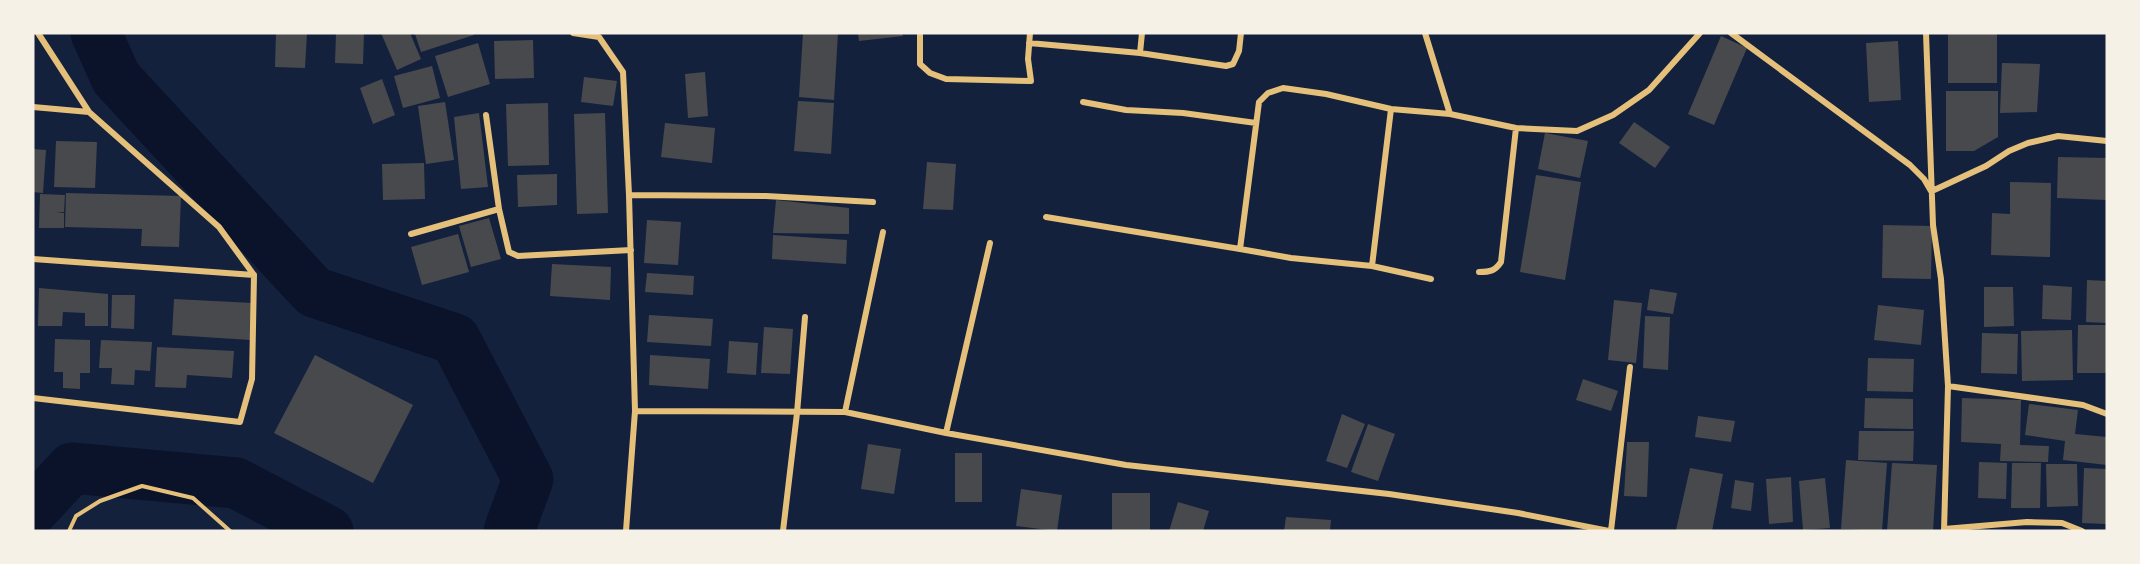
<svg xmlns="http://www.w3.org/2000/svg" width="2140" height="564" font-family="Roboto,sans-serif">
<rect width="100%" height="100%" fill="#14213d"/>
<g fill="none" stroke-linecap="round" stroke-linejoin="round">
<!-- river -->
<path stroke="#0b132b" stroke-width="51" d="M96,33L116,78L314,292L455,339L528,479L509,531
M33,510L72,468L236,483L328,531"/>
</g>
<!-- building -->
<path fill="#48494c" d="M276,33H307L305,68L275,67Z
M336,33H364L363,64L335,63Z
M381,33H410L421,59L397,70Z
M418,33H474V35L421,52L415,34Z
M803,33H838L834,100L799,97Z
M858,33H902L903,36L859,41Z
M1948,33H1997V83H1948Z
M1721,36L1747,48L1714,125L1688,114Z
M533,40L534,78L495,79L494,41Z
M1898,41L1901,100L1869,102L1866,43Z
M478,43L490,84L448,97L435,56Z
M2002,63L2040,64L2037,112L2000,113Z
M432,66L440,98L403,108L394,76Z
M705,72L708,116L688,118L685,74Z
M584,77L617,81L613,106L581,102Z
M382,79L395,115L373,124L360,88Z
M1946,91H1998V137L1974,151H1946Z
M798,101L834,103L831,154L794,151Z
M445,102L454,160L426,164L418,106Z
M548,103L549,165L508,166L506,104Z
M479,113L488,187L461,189L454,117Z
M605,113L608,213L577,214L574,114Z
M1634,122L1670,147L1655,168L1619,143Z
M665,123L715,128L712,163L661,157Z
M1545,133L1588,141L1580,178L1538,169Z
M56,141L97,142L95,188L54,187Z
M33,149L46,150L43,193L33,192Z
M2058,157L2107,158L2106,200L2057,198Z
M927,162L956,164L953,210L923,209Z
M424,163L425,199L383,200L382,164Z
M557,174V205L518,207L517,175Z
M1536,175L1581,182L1565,280L1520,272Z
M2010,182L2051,183L2050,257L1991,255L1992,213L2010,214Z
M66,193L181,196L179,247L141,246L142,229L65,227Z
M40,194L65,195L64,212L56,213H64V228H39Z
M776,200L849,208V234L773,233Z
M489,218L501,259L471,267L459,226Z
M647,220L681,222L678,265L644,263Z
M1883,225L1932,226L1931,279L1882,278Z
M458,234L469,272L422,285L411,247Z
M773,235L847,240L846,264L772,259Z
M552,264L611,267L610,300L550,296Z
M647,273L694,276L693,295L645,292Z
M2087,280L2107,281V323L2086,322Z
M2043,285L2072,287L2071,320L2042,319Z
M1984,287H2013L2014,326L1984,327Z
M39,288L108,294V326H85V313L63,312L62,326H38Z
M1650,289L1677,293L1673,314L1647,310Z
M112,295H135L134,329L111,328Z
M174,299L253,303L251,340L172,335Z
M1614,300L1642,303L1636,363L1608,360Z
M1878,305L1924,310L1921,345L1874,340Z
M649,315L713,319L711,346L647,342Z
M1645,316L1670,317L1668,370L1643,368Z
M2078,325H2107V373H2077Z
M764,327L793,329L790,374L761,373Z
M2072,330L2073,380L2022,381L2021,331Z
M1982,333L2018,334L2017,374L1981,373Z
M55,339L90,340V373H80V389L63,388V372H54Z
M101,340L152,342L150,371L135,370L134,385L111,384L112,368H99Z
M729,341L758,343L756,375L727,373Z
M157,347L234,351L232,378L187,375L186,388L155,387Z
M315,355L413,405L373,483L274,433Z
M650,355L710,359L708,389L649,385Z
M1868,358L1914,359L1913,392L1867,391Z
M1583,379L1618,391L1611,411L1576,400Z
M1865,398L1913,399V429L1864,428Z
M1962,398L2021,400L2020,445L2049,446L2048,462L2000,461L2001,444L1961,442Z
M2029,404L2078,410L2075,434L2107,437V465L2063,460L2065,441L2025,435Z
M1342,414L1365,424L1347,468L1326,461Z
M1698,416L1735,421L1731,442L1695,437Z
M1368,424L1395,434L1378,481L1351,472Z
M1859,431H1914L1913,461L1858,460Z
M1627,442H1649L1647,497L1624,496Z
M868,444L901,449L894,494L861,489Z
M955,453H982V502H955Z
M1846,460L1887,463L1882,531L1841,529Z
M1979,462L2007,463L2006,499L1978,498Z
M1892,463L1937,465L1933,531H1887Z
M2012,463H2041L2040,508H2011Z
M2046,464H2077L2078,506L2047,507Z
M1690,468L1723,474L1712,531L1676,530Z
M2084,468L2107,469V524L2082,523Z
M1791,477L1793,522L1769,524L1766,479Z
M1825,478L1830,528L1803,530L1799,481Z
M1735,480L1754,483L1751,511L1731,508Z
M1021,489L1062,495L1057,531L1016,526Z
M1112,493H1150V531H1112Z
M1178,502L1209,511L1203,531H1169Z
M1286,517L1331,520L1330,531H1284Z"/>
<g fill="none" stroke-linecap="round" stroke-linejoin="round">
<!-- path -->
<path stroke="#e5c07b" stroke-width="4" d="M69,531L76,516L100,501L142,486L193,498L230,531"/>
<!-- minor -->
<path stroke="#e5c07b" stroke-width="6" d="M573,33L599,37L623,72L629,195L635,411L626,531
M920,33V64L930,73L946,79L1031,81L1028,59L1030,33
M1142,33L1140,53L1226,66L1233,64L1239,51L1241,33
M1425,33L1450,114
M1731,33L1910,165L1924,179L1931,191
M1926,33L1933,225L1941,279L1948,386L1944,531
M1029,43L1140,53
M1083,102L1126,110L1183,113L1256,123
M33,107L89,112
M486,115L499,209
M1932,191L1986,166L2009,151L2028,143L2058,136L2107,141
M629,195L766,196L873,202
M1046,217L1240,249L1259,102L1268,93L1283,88L1326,94L1391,109L1450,114L1516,128L1577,131L1613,115L1649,90L1700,33
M411,234L499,209L509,252L518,256L631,250
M1240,249L1291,258L1372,266L1431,279
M33,259L254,275
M1372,266L1391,109
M1479,272C1490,272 1495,271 1501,262L1516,128
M1948,386L2083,405L2107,414
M33,398L240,422L252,379L254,275L219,227L89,112L38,33
M635,411L845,412L946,433L1126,465L1389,494L1518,513L1609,531
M845,412L883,232
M946,433L990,243
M1944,529L2027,522L2062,523L2082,531
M783,531L797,413L805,317
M1611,531L1630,367"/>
</g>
<!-- border -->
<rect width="2140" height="564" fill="none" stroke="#f6f1e7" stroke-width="69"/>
</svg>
